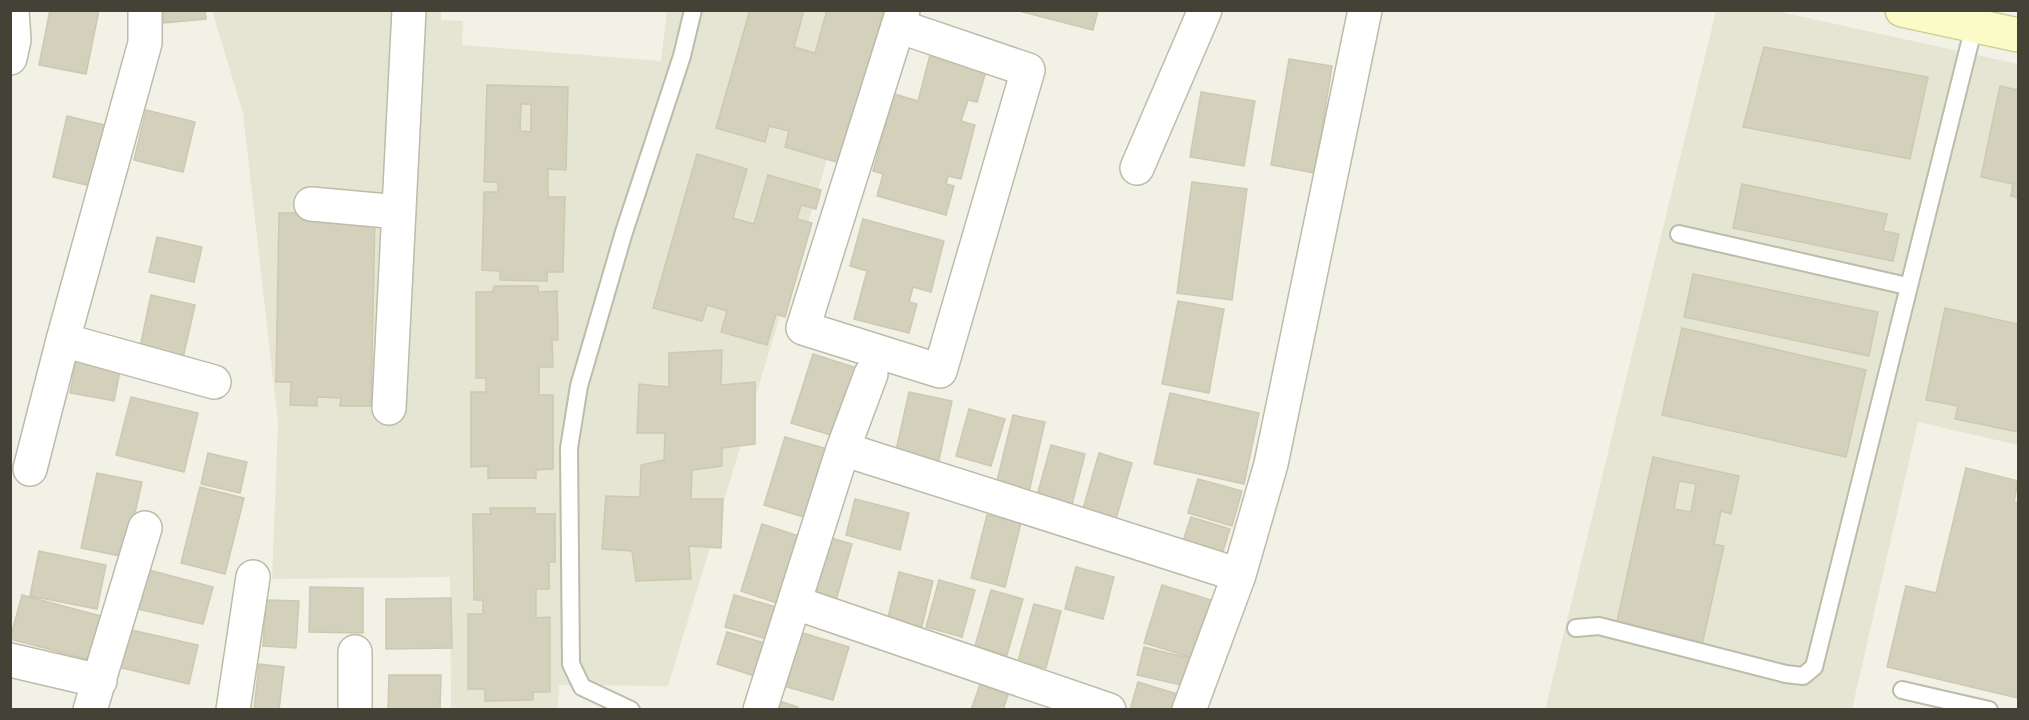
<svg xmlns="http://www.w3.org/2000/svg" width="2029" height="720" font-family="Lato,sans-serif">
<rect width="100%" height="100%" fill="#f2f1e6"/>
<!-- residential -->
<path fill="#e5e5d4" d="M212,11H441V20L463,21L462,45L661,61L667,11H872L668,686L559,685L558,709H451L450,577L272,579L278,423L243,113Z
M1716,11H1776L2018,64V445L1918,422L1852,709L1545,710Z"/>
<!-- building -->
<path fill="#d3d0bc" stroke="#cdc9b0" stroke-width="1.5" fill-rule="evenodd" d="M50,10H99L86,74L39,65Z
M163,10H205L206,19L164,23Z
M750,10H804L794,47L815,53L827,10H884L840,163L785,147L789,131L769,126L765,142L716,128Z
M1015,10H1098L1093,30Z
M1764,47L1928,77L1910,159L1743,127Z
M930,55L986,71L977,102L968,100L961,121L975,125L961,179L948,176L946,184L954,186L946,215L877,196L883,174L873,171L894,94L918,101Z
M1289,59L1332,66L1315,173L1271,165Z
M487,85L568,87L566,170L548,169V197H565L563,272H547V281L500,280V271L482,270L484,192H498V182H484ZM521,104H531V132L520,131Z
M2000,86L2018,90V198L2011,196L2013,184L1981,177Z
M1201,92L1255,101L1244,166L1190,157Z
M146,110L195,122L183,172L134,160Z
M67,116L113,127L99,188L53,177Z
M697,154L747,169L733,218L754,224L768,175L821,190L816,209L801,205L797,219L812,223L785,317L776,314L767,345L721,332L727,311L707,305L702,321L653,308Z
M1192,182L1247,189L1232,300L1177,293Z
M1742,184L1887,214L1883,231L1899,234L1893,261L1733,228Z
M279,213H317V221L339,222L375,214L371,406H340L341,398L317,397V406L290,405L291,382H276Z
M863,219L944,241L931,292L913,287L909,302L917,304L909,333L854,319L867,271L850,266Z
M157,237L202,247L194,282L149,272Z
M1693,274L1878,312L1869,356L1684,317Z
M494,286H538V292L557,291L558,340H552L553,367H539V395H553V469L536,470V478H488V466L471,467V392H486V378H476V292H493Z
M151,295L195,305L181,367L138,357Z
M1178,301L1224,309L1209,393L1162,384Z
M1945,308L2018,324V432L1955,419L1958,406L1926,400Z
M1682,328L1866,370L1846,457L1662,415Z
M722,350L721,385L755,382V444L722,448V466L692,470L691,499H723L721,548L689,546L691,579L636,581L632,551L602,549L606,496L640,497L641,465L664,460L665,433H637L639,384L669,387V353Z
M813,354L863,370L841,438L791,423Z
M77,357L121,366L114,401L70,393Z
M909,392L952,401L938,464L895,455Z
M1170,393L1259,413L1244,484L1154,464Z
M131,397L198,413L184,472L116,455Z
M969,409L1005,419L991,466L956,456Z
M1013,415L1045,422L1029,492L996,485Z
M785,437L838,452L817,521L764,505Z
M1051,445L1085,454L1070,512L1035,503Z
M208,453L247,462L240,493L201,484Z
M1099,453L1132,463L1116,519L1083,509Z
M1653,457L1739,476L1731,514L1721,511L1714,544L1724,546L1702,645L1616,626ZM1679,481L1696,484L1691,512L1674,509Z
M1966,468L2018,481L2014,502L2018,503V698L1887,667L1906,586L1936,593Z
M97,473L142,482L125,557L81,548Z
M1198,479L1242,491L1232,526L1188,513Z
M200,487L244,498L225,574L181,563Z
M855,499L909,513L900,550L846,535Z
M490,508H535L536,514H555V562H549V589H536V618L550,617V692H533V700L485,701V689H468V614H483V600H474L473,514H491Z
M987,515L1021,523L1005,587L971,578Z
M1191,517L1230,529L1221,557L1182,544Z
M762,524L808,539L786,606L741,591Z
M824,536L852,544L835,604L807,596Z
M39,551L106,565L97,609L30,596Z
M138,567L213,587L203,624L129,607Z
M1076,567L1114,577L1103,619L1065,609Z
M899,572L933,581L920,634L886,626Z
M939,580L975,590L962,637L926,627Z
M1162,585L1214,601L1197,659L1144,643Z
M310,587L363,588V633L309,632Z
M991,590L1023,599L1007,655L975,646Z
M22,595L101,616L90,660L10,639Z
M734,595L783,609L774,641L725,627Z
M451,598L452,648L386,649V599Z
M266,600L299,601L296,648L263,646Z
M1034,604L1061,611L1046,668L1018,661Z
M127,629L198,645L189,684L118,667Z
M790,629L849,647L833,700L773,683Z
M727,632L772,645L761,678L717,664Z
M1144,647L1193,659L1186,686L1137,675Z
M259,664L284,667L279,710L254,709Z
M389,675H441L440,710H388Z
M981,682L1009,692L1003,710H971Z
M1138,682L1184,696L1180,710H1130Z
M776,700L798,707L797,710H773Z"/>
<g fill="none" stroke-linecap="round" stroke-linejoin="round">
<defs>
<path id="lane" d="M1679,234L1907,286
M1576,628L1599,626L1786,674L1803,676L1814,667L1974,26
M1902,690L1989,710
M631,710L582,687L571,664L569,448L579,386L624,232L682,56L693,10"/>
<path id="street" d="M898,26L1028,70L940,371L803,328L903,10
M10,58L14,40L12,10
M1137,168L1205,10
M311,204L399,212
M63,340L214,382
M389,408L409,10
M843,449L1239,575
M30,469L63,340L145,43V10
M796,603L1109,710
M355,652V710
M10,660L100,681
M90,710L145,528
M233,710L253,577
M760,710L843,449L871,374
M1189,710L1239,575L1271,464L1365,10"/>
<path id="secondary" d="M1902,10L2018,35"/>
</defs>
<!-- lane casing -->
<use href="#lane" stroke="#bdbba9" stroke-width="20"/>
<!-- street casing -->
<use href="#street" stroke="#bdbba9" stroke-width="36"/>
<!-- secondary casing -->
<use href="#secondary" stroke="#cccc95" stroke-width="36"/>
<!-- lane -->
<use href="#lane" stroke="#fff" stroke-width="16"/>
<!-- street -->
<use href="#street" stroke="#fff" stroke-width="33"/>
<!-- secondary -->
<use href="#secondary" stroke="#fafbc6" stroke-width="33"/>
</g>
<!-- border -->
<rect width="2029" height="720" fill="none" stroke="#444236" stroke-width="24"/>
</svg>
